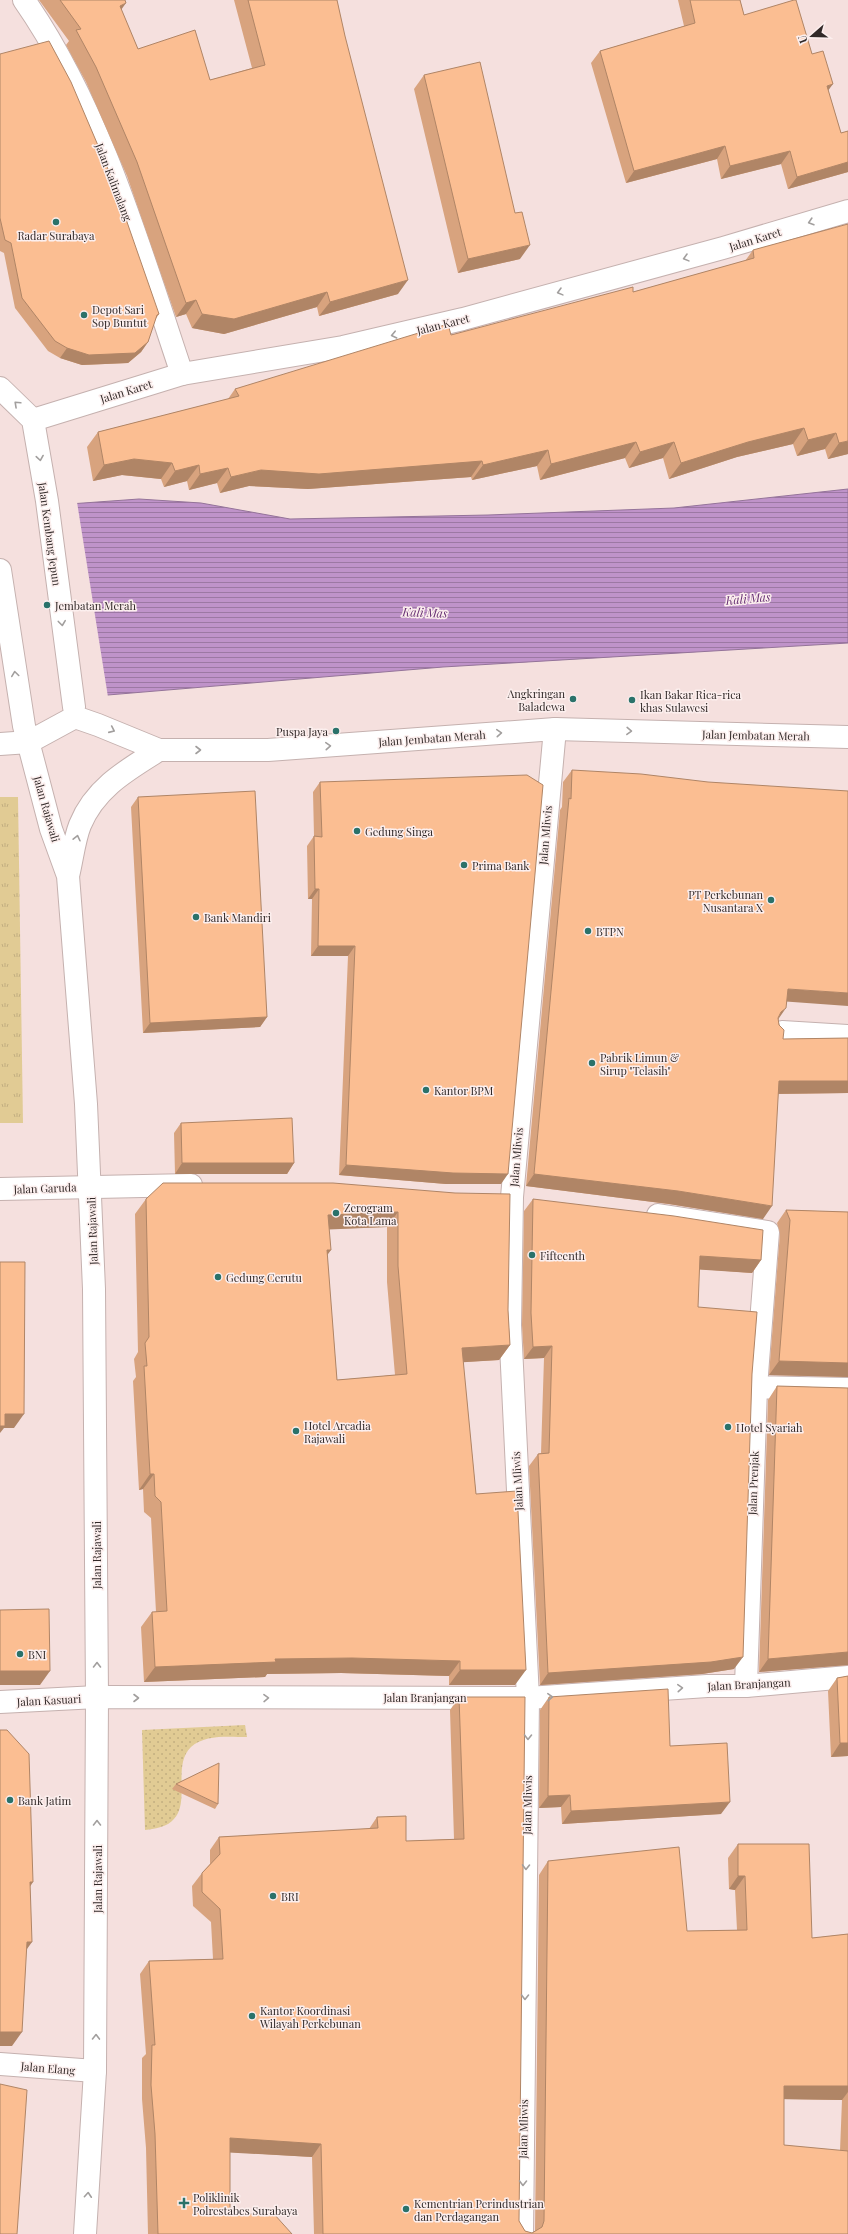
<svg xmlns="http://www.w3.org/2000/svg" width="848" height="2234" font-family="'Playfair Display',serif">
<defs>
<pattern id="grass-dots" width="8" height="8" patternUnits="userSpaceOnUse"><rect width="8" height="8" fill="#e1cb94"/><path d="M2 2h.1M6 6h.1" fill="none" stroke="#c2ae80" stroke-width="1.8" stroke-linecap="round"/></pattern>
<pattern id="park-tufts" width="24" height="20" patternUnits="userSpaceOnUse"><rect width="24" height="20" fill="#e1cb94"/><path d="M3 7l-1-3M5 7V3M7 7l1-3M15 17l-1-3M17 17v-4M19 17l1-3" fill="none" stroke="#c2ae80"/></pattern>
<pattern id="water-rules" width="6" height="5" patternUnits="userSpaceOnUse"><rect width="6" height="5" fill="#bf93c9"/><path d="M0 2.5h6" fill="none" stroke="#9c78a3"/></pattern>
</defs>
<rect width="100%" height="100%" fill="#f5e0de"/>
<!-- grass -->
<path fill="url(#grass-dots)" d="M245,1725L247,1737C229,1737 205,1734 191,1747C166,1771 206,1826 145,1830L142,1730Z"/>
<!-- park -->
<path fill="url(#park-tufts)" d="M0,797H18L23,1123H0Z"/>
<!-- water -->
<path fill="url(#water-rules)" stroke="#947399" d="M848,489V643L443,667L0,704V509L139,499L201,503L290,519L488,515L674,508Z"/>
<!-- pier -->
<path fill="#f5e0de" d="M77,502L108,697L0,706V507Z"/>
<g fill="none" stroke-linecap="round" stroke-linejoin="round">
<defs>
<path id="street" d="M24,0C100,109 140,249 182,374
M0,744L29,742
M782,1032L848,1036
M0,1189L191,1185
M658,1215L768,1232L756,1387L746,1686
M756,1387L848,1389
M0,2064L95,2071
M522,2234L528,1698L510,1325L512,1197L555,729"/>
<path id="secondary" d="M33,420L182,374L343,347L463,319L723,248L848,211
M0,1702L97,1697L528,1698L707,1686H746L848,1677"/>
<path id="primary" d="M0,388L33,420L47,501L74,707
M0,570L24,726L51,829L68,876L86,1104L94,1289L97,1697L95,2071L85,2234
M29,742L75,717L98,725L159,750H268L555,729L848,737
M68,876C72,860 74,840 80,825C95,788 127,770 159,750"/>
</defs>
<!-- street casing -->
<use href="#street" stroke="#c5b1af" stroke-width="24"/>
<!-- secondary casing -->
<use href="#secondary" stroke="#c5b1af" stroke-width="24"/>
<!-- primary casing -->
<use href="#primary" stroke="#c5b1af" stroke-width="24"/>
<!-- street -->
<use href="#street" stroke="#fff" stroke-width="22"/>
<!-- secondary -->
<use href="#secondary" stroke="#fff" stroke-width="22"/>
<!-- primary -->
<use href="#primary" stroke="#fff" stroke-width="22"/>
</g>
<!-- wall -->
<path fill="#d8a37e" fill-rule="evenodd" d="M39,0H125L121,10L138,49L210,80L252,68L234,0H337L398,294L319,316L317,307L224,334L192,328L186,314L176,317L127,176L86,82L66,45L69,41Z
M678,0H740L744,15L812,54L828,90L841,133L848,131V172L788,189L781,164L721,179L717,159L626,183L591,63L600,51L684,26Z
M0,54L159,314L155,320L148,342L141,352L128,363L82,365L60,358L48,351L15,308L4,253L0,251Z
M424,75L520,259L458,273L414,89Z
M753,250L848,454L828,459L825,449L797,456L793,444L737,457L669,479L663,458L629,468L625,458L540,480L537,466L472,480L471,477L308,489L249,486L220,493L217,483L189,490L187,481L164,487L161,479L122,475L93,481L87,447L98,432L228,399L235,389L451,335L633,292L745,261Z
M572,770L787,1002L778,1019L783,1039L848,1038V1093L778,1094L763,1219L669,1204L526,1186L560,810L562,807L563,782Z
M320,782L501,1184H446L339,1175L348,956H311L312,899H308L307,846L314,836L313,792Z
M138,797L267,1017L260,1027L143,1033L131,807Z
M181,1123L294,1163L287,1174H175L174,1133Z
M455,1193L508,1310L510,1345L499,1360L463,1362L476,1494L515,1685H449V1676L341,1673L267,1674L265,1677L144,1682L141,1627L152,1612H156L151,1518L144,1512L143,1489L139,1490L133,1381L136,1377L134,1359L138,1352L135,1214L146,1199ZM387,1227V1282L395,1375L337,1380L327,1255L329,1229Z
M533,1199L761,1260L752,1273L699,1269L698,1307L752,1374L734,1669L702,1674L540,1685L529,1466L538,1454L541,1453L544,1358L524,1359L522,1325L524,1211Z
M786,1210L848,1212V1377L769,1375L780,1233L777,1223Z
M777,1386L848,1388V1665L759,1672L768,1400Z
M848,1676V1756L831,1757L828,1691L837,1678Z
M459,1697L519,2221L525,2231L532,2233L535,2231L539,1875L548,1861L687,1931L737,1930L735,1890L729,1889L728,1858L738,1844L812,1938L848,1934V2234H314L312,2157L230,2152V2214L292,2234H148L146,2148L142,2099V2058L146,2054L140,1974L149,1961L213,1959L211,1922L193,1906L192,1886L202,1873L210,1864V1850L219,1837L369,1829L377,1817L406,1841L454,1839L450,1710ZM784,2099L842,2100L840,2151L784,2145Z
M549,1697L670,1746L721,1814L562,1824L561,1807L539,1808L540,1710Z
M176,1784L218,1804L215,1809L172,1789Z"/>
<!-- shaded-wall -->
<path fill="#b08566" d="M126,3L116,17L120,6Z
M833,84L824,96L827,86Z
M725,146L717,159L626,183L634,171Z
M790,151L781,164L721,179L730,166Z
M848,162V172L788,189L797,177Z
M530,245L520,259L458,273L468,259Z
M408,280L398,294L319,316L330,302Z
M327,292L317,307L224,334L192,328L202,314Z
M196,300L186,314L176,317L186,303Z
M148,342L141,352L128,363L82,365L60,358L67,348Z
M804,428L793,444L737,457L669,479L681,463L748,442Z
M836,433L825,449L797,456L808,440Z
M848,441V454L828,459L839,443Z
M636,442L625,458L540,480L551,464Z
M674,442L663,458L629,468L640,452Z
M548,450L537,466L472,480L483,465Z
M134,459L172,463L161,479L122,475L93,481L104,465Z
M482,461L471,477L308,489L249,486L220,493L231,477L261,470Z
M199,465L187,481L164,487L175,471Z
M228,468L217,483L189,490L200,474Z
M315,889H319L312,899H308Z
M318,946H355L348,956H311Z
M788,989L848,993V1006L779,1001Z
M786,1008L777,1021L781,1012Z
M267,1017L260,1027L143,1033L150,1023Z
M779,1081H848V1093L770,1094Z
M182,1163H294L287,1174H175Z
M346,1165L508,1174L501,1184H446L339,1175Z
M534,1174L678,1191L772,1206L763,1219L669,1204L526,1186Z
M398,1212L387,1227L317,1230L328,1215Z
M327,1250H331L320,1265Z
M700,1256L761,1260L752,1273L691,1269Z
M510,1345L499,1360L451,1363L462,1348Z
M552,1346L544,1358L524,1359L533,1347Z
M779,1361L848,1363V1377L769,1375Z
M5,1414H24L14,1428H4L0,1433V1421Z
M150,1474H154L143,1489L139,1490Z
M848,1652V1665L759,1672L768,1659Z
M743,1657L734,1669L702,1674L540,1685L548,1673Z
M352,1658L460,1661L449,1676L341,1673L267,1674L265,1677L144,1682L155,1667L275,1659Z
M460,1670H526L515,1685H449Z
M0,1671H50L40,1685H0Z
M840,1743H848V1756L831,1757Z
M570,1795L561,1807L539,1808L548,1796Z
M730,1802L721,1814L562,1824L571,1811Z
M738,1876H745L735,1890L729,1889Z
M30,1882H33L24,1896Z
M27,1942H32L22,1956Z
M0,2032H22L12,2046H0Z
M784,2086H848V2092L842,2100L775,2099Z
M230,2138L321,2144L312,2157L220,2152Z"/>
<!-- building -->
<path fill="#fbbe92" stroke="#b08566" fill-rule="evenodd" d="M60,0H125L126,3L120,6L138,49L195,30L210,80L265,65L248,0H337L345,36L408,280L330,302L327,292L234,319L202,314L196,300L186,303L137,162L96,67L76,30L81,29Z
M690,0H740L744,15L794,0H796L812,54L823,51L833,84L827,86L841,133L848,131V162L797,177L790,151L730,166L725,146L634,171L600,51L695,23Z
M49,41L71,82L111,176L159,314L157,315L148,342L135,353L89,355L67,348L55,341L22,298L11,243L5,240L0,218V54Z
M480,62L515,213L522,212L530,245L468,259L424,75Z
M848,224V441L839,443L836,433L808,440L804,428L748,442L681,463L674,442L640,452L636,442L551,464L548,450L483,465L482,461L319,474L261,470L231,477L228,468L200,474L199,465L175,471L172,463L134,459L104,465L98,432L239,396L235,389L448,324L451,335L633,287V292L754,258L753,250Z
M572,770L641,774L708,782L848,791V993L788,989L786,1008L781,1012L778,1018L779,1025L784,1030L783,1039L848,1038V1081H779L772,1206L678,1191L534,1174L569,798L571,799Z
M527,775L543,785L508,1174L453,1173L346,1165L355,946H318L319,889H315L314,836L322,837L320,782Z
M255,791L267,1017L150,1023L138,797Z
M292,1118L294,1163H182L181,1123Z
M163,1183H333L455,1193L510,1194L508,1310L510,1345L462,1348L476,1494L517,1491L526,1670H460V1661L352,1658L275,1659L276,1662L155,1667L152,1612L167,1611L161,1502L155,1496L154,1474H150L144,1366H147L145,1343L149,1337L146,1199ZM398,1212V1266L407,1374L337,1380L327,1250H331L328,1215Z
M533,1199L674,1216L763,1230L761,1260L700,1256L698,1307L757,1312L752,1374L743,1657L711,1662L548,1673L538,1454L549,1453L552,1346L533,1347L531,1313Z
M786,1210L848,1212V1363L779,1361L790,1220Z
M0,1262H25L24,1414H5V1426H0Z
M777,1386L848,1388V1652L768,1659Z
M49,1609L50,1671H0V1610Z
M848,1676V1743H840L837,1678Z
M668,1689L670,1746L727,1743L730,1802L571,1811L570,1795L548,1796L549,1697Z
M459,1697H525L519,2221L525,2231L532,2233L542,2227L544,2221L548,1861L679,1847L687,1931L747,1930L745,1876H738V1844H809L812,1938L848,1934V2086H784V2145L848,2151V2234H323L321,2144L230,2138V2214H274L292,2234H158L155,2134L151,2085L152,2045H155L149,1961L223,1959L220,1909L202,1892V1873L220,1854L219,1837L378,1828L377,1817L406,1816V1841L464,1839Z
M0,1730H7L29,1754L33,1882H30L32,1942H27L22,2032H0Z
M219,1763L218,1804L176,1784Z
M0,2084L27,2090L17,2234H0Z"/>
<!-- one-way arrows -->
<defs><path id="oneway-chevron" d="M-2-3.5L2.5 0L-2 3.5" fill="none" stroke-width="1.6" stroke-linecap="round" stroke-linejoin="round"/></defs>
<g stroke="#a29f9e">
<use href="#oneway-chevron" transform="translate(811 222) rotate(163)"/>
<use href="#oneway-chevron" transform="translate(686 258) rotate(165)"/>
<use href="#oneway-chevron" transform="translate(560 292) rotate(165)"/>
<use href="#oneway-chevron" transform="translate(394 335) rotate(167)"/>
<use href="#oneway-chevron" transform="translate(17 404) rotate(-137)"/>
<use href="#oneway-chevron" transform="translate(40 458) rotate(81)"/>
<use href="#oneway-chevron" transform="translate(62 623) rotate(83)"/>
<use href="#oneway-chevron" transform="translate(15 674) rotate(-98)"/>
<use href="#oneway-chevron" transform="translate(112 730) rotate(24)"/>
<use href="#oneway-chevron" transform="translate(629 731) rotate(2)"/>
<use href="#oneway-chevron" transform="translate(499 733) rotate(-4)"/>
<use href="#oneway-chevron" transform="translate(328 746) rotate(-4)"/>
<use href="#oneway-chevron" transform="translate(198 750)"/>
<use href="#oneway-chevron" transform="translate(77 838) rotate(-77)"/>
<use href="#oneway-chevron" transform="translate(97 1665) rotate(-90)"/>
<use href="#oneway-chevron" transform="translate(680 1688) rotate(-4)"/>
<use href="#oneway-chevron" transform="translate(550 1697) rotate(-3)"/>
<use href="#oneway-chevron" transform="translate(136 1698)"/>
<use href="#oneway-chevron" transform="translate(266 1698) rotate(-1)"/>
<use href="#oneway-chevron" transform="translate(528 1737) rotate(91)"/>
<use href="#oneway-chevron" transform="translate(97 1823) rotate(-90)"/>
<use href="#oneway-chevron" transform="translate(526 1867) rotate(91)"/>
<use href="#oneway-chevron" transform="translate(525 1997) rotate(91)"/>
<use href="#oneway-chevron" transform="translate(96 2037) rotate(-89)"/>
<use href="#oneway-chevron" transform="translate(523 2183) rotate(91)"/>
<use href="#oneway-chevron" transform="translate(88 2195) rotate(-86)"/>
</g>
<!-- markers -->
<g fill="#2a726a" stroke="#fcefee" stroke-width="1.5">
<circle cx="56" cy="222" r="4"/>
<circle cx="84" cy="315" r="4"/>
<circle cx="47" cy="605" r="4"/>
<circle cx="573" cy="699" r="4"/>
<circle cx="632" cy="700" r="4"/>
<circle cx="336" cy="731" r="4"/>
<circle cx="357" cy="831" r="4"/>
<circle cx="464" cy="865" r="4"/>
<circle cx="771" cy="900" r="4"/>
<circle cx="196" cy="917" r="4"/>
<circle cx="588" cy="931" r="4"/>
<circle cx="592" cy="1063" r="4"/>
<circle cx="426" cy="1090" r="4"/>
<circle cx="336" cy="1213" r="4"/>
<circle cx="532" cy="1255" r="4"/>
<circle cx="218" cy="1277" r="4"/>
<circle cx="728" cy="1427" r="4"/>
<circle cx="296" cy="1431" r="4"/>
<circle cx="20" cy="1654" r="4"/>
<circle cx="10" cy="1800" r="4"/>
<circle cx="273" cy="1896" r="4"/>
<circle cx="252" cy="2016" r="4"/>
<path d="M182 2197h4v4h4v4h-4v4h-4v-4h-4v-4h4z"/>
<circle cx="406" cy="2209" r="4"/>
</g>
<g text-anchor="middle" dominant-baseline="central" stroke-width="3" stroke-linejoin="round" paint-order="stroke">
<!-- street labels -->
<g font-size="11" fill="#312928" stroke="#fcefee">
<text transform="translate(114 182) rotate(69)">Jalan Kalimalang</text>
<text transform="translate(755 239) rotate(-17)">Jalan Karet</text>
<text transform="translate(443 324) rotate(-14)">Jalan Karet</text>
<text transform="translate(126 391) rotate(-17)">Jalan Karet</text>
<text transform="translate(50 534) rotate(82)">Jalan Kembang Jepun</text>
<text transform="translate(756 735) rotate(1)">Jalan Jembatan Merah</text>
<text transform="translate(432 738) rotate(-4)">Jalan Jembatan Merah</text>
<text transform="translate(47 809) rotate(74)">Jalan Rajawali</text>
<text transform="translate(545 835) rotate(-85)">Jalan Mliwis</text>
<text transform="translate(516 1157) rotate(-85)">Jalan Mliwis</text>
<text transform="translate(45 1188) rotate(-2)">Jalan Garuda</text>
<text transform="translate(92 1231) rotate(-92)">Jalan Rajawali</text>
<text transform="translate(517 1481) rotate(-93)">Jalan Mliwis</text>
<text transform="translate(753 1483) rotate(-88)">Jalan Prenjak</text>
<text transform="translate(96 1555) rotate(-90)">Jalan Rajawali</text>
<text transform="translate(749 1684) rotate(-3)">Jalan Branjangan</text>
<text x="425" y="1697">Jalan Branjangan</text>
<text transform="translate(49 1700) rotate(-3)">Jalan Kasuari</text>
<text transform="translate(527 1805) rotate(-89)">Jalan Mliwis</text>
<text transform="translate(97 1879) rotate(-90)">Jalan Rajawali</text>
<text transform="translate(48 2068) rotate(5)">Jalan Elang</text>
<text transform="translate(523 2129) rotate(-89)">Jalan Mliwis</text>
</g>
<!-- poi labels -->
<g font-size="11" fill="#312928" stroke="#fcefee" text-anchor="start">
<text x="56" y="235" text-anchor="middle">Radar Surabaya</text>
<text x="92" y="309">Depot Sari<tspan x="92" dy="13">Sop Buntut</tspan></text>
<text x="55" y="605">Jembatan Merah</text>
<text x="565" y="693" text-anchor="end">Angkringan<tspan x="565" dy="13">Baladewa</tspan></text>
<text x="640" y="694">Ikan Bakar Rica-rica<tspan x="640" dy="13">khas Sulawesi</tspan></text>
<text x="328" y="731" text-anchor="end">Puspa Jaya</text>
<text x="365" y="831">Gedung Singa</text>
<text x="472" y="865">Prima Bank</text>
<text x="763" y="894" text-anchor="end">PT Perkebunan<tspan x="763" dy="13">Nusantara X</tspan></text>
<text x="204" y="917">Bank Mandiri</text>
<text x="596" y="931">BTPN</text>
<text x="600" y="1057">Pabrik Limun &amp;<tspan x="600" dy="13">Sirup "Telasih"</tspan></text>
<text x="434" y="1090">Kantor BPM</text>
<text x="344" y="1207">Zerogram<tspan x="344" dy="13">Kota Lama</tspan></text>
<text x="540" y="1255">Fifteenth</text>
<text x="226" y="1277">Gedung Cerutu</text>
<text x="304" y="1425">Hotel Arcadia<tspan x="304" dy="13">Rajawali</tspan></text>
<text x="736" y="1427">Hotel Syariah</text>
<text x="28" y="1654">BNI</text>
<text x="18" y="1800">Bank Jatim</text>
<text x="281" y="1896">BRI</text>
<text x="260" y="2010">Kantor Koordinasi<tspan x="260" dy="13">Wilayah Perkebunan</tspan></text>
<text x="193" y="2197">Poliklinik<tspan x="193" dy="13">Polrestabes Surabaya</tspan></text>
<text x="414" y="2203">Kementrian Perindustrian<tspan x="414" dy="13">dan Perdagangan</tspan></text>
</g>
<!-- water labels -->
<g font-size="12" font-style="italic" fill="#693275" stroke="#fcefee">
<text transform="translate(748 598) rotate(-5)">Kali Mas</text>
<text transform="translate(425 612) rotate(2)">Kali Mas</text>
</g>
</g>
<!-- north arrow -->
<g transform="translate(812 36) rotate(250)" stroke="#fcefee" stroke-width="3" paint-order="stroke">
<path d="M0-3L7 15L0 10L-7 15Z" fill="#312928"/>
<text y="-6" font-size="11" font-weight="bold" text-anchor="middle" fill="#312928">U</text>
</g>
</svg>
